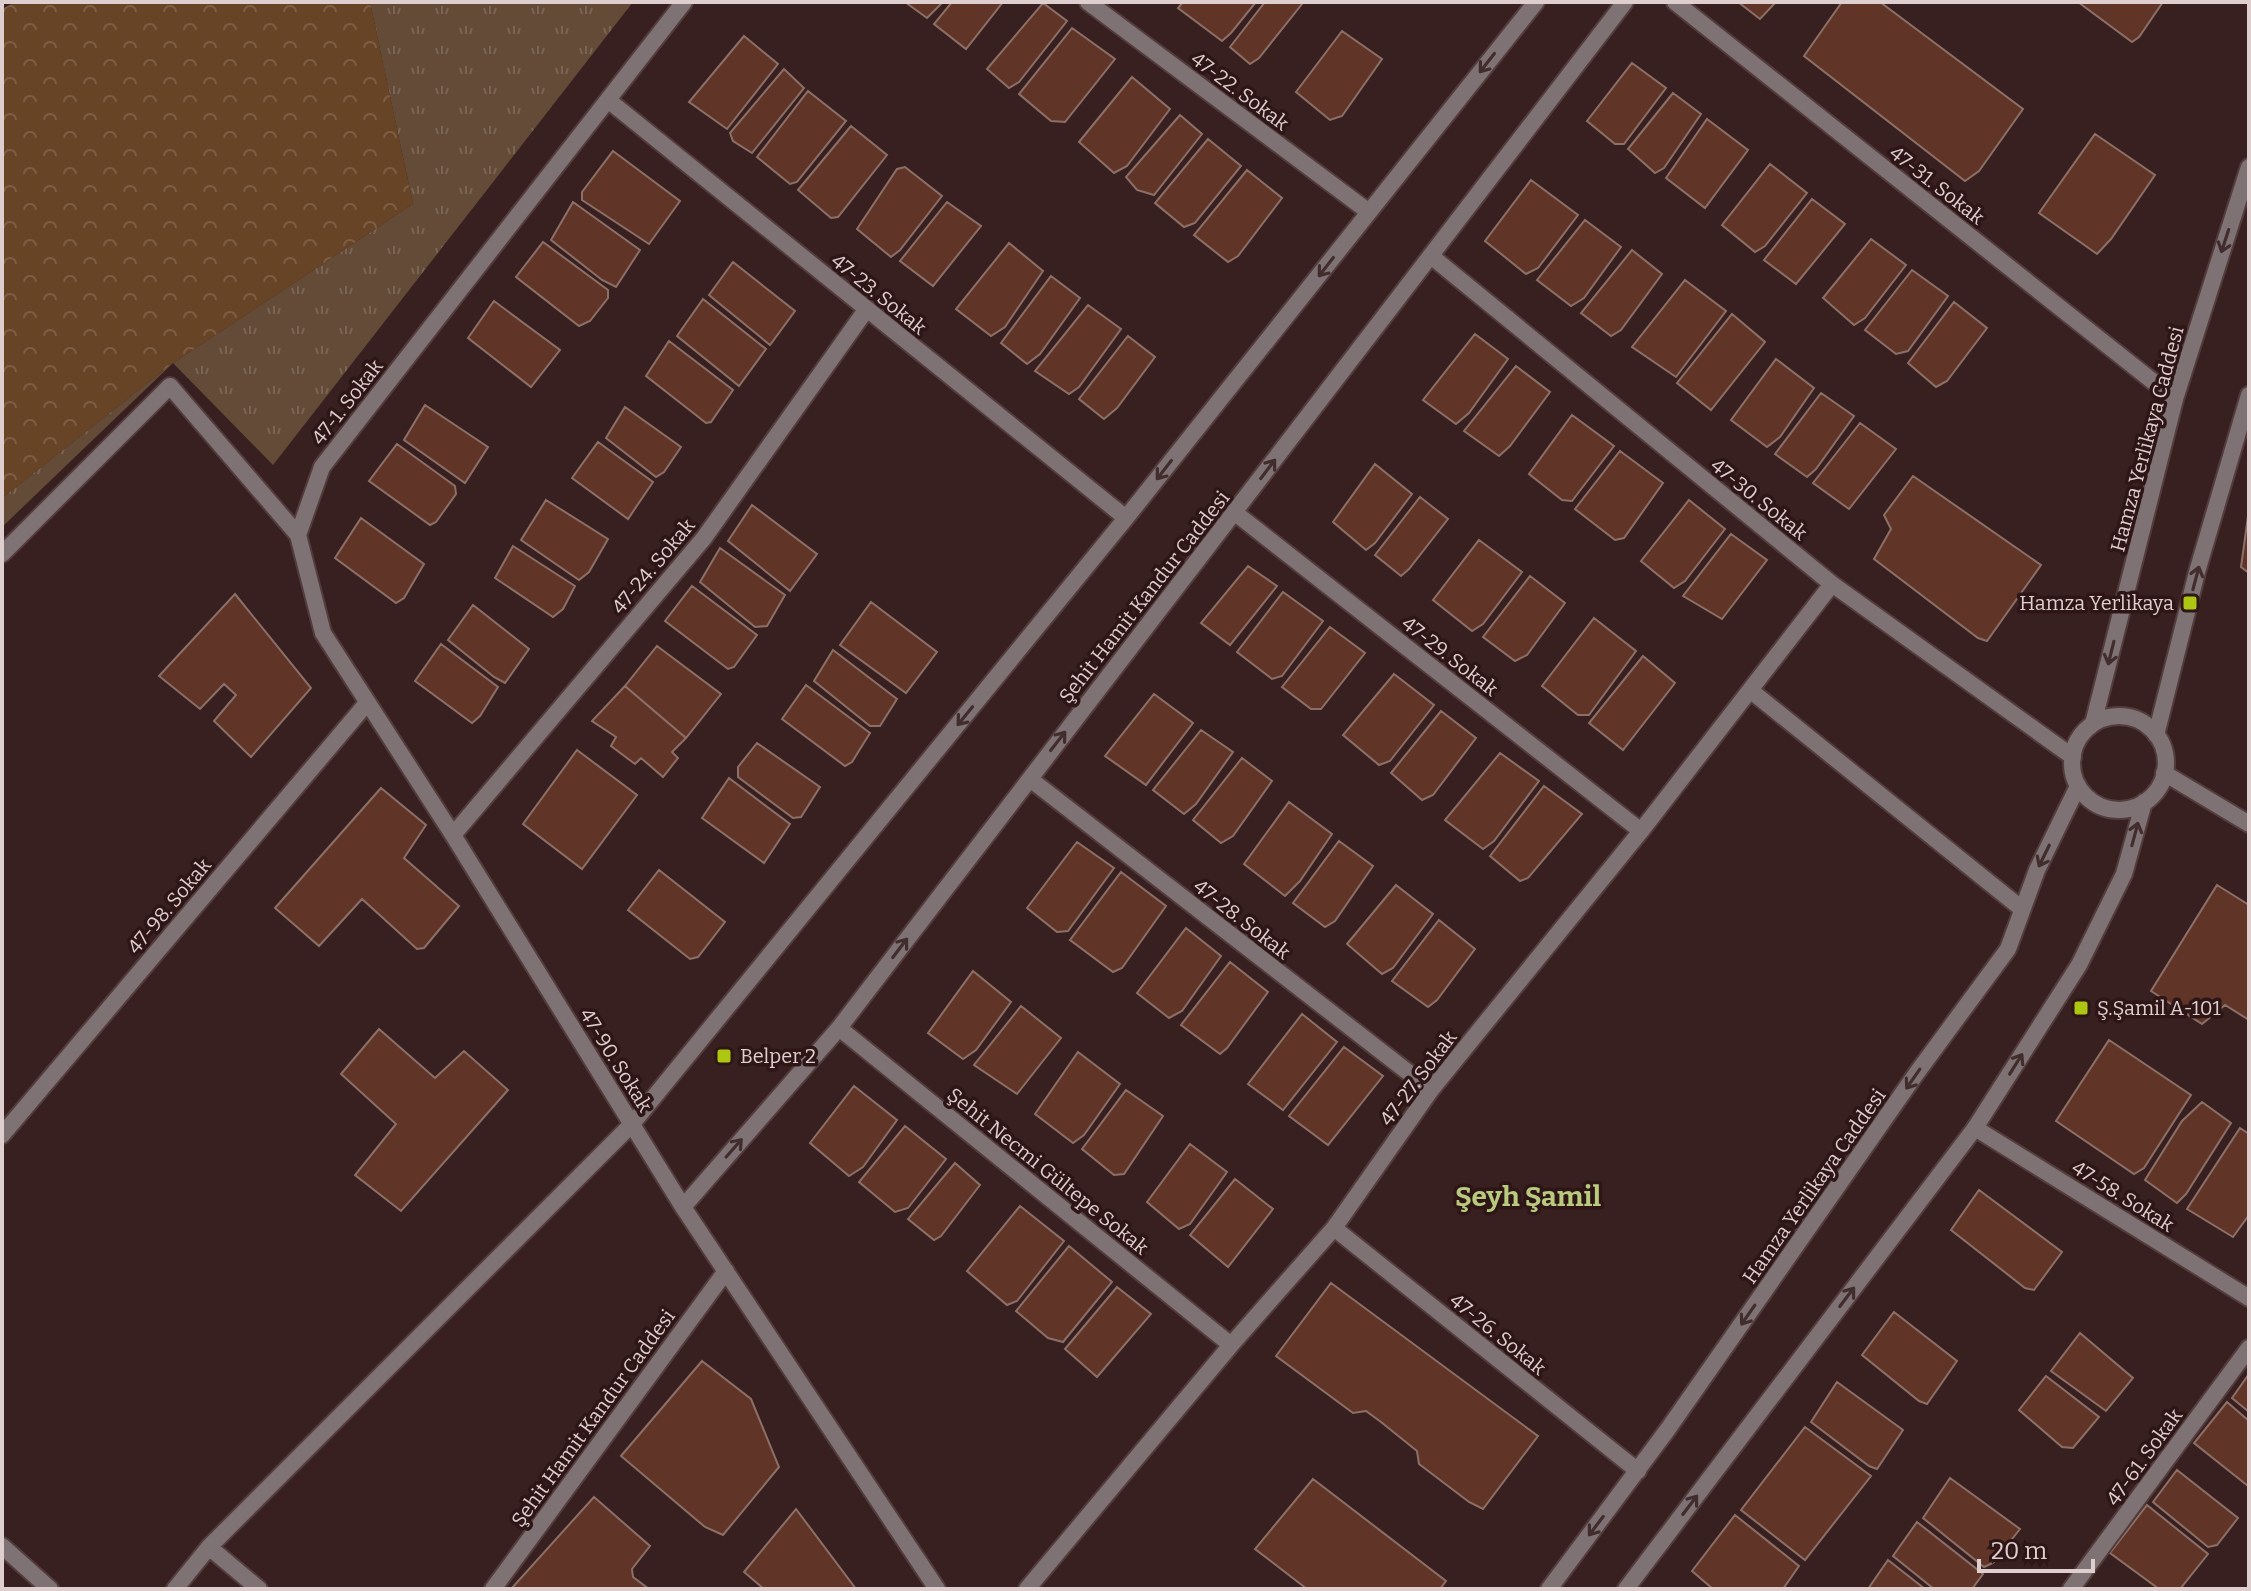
<svg xmlns="http://www.w3.org/2000/svg" width="2251" height="1591" font-family="Bitter,serif">
<defs>
<pattern id="grass-tufts" width="24" height="20" patternUnits="userSpaceOnUse" patternTransform="scale(2)"><rect width="24" height="20" fill="#644b37"/><path d="M3 7l-1-3M5 7V3M7 7l1-3M15 17l-1-3M17 17v-4M19 17l1-3" fill="none" stroke="#7a6453"/></pattern>
<pattern id="forest-crowns" width="20" height="18" patternUnits="userSpaceOnUse" patternTransform="scale(2)"><rect width="20" height="18" fill="#684427"/><path d="M2 6a3 3 0 1 1 6 0M12 15a3 3 0 1 1 6 0" fill="none" stroke="#7d5e45"/></pattern>
</defs>
<rect width="100%" height="100%" fill="#382020"/>
<!-- grass -->
<path fill="url(#grass-tufts)" d="M370,2H633L273,465L173,363L2,527V498L173,363L413,204Z"/>
<!-- forest -->
<path fill="url(#forest-crowns)" d="M15,2H370L413,204L173,363L2,498V9Z"/>
<!-- building -->
<path fill="#603527" stroke="#8c7067" stroke-width="2" d="M905,2H943L927,18Z
M952,2H1003L966,49L934,24Z
M1183,2H1256L1231,33L1222,41L1178,8Z
M1265,2H1299L1302,4L1259,58L1250,64L1230,47Z
M1738,2H1776L1760,19Z
M1842,2H1880L2023,109L1979,171L1965,181L1804,56Z
M2078,2H2163L2139,37L2132,42Z
M1043,3L1067,21L1019,82L1009,88L987,69Z
M1072,28L1115,59L1065,122L1051,121L1019,94Z
M1342,31L1382,59L1342,116L1330,120L1296,92Z
M744,36L778,64L727,129L689,102Z
M1632,63L1666,88L1624,144H1615L1587,121Z
M784,69L804,88L752,153L733,141L730,133Z
M1132,77L1170,109L1127,166L1114,173L1079,142Z
M808,91L846,121L797,182L790,184L757,157Z
M1673,93L1701,114L1664,168L1655,173L1628,149Z
M1180,115L1202,134L1154,195L1137,190L1126,177Z
M1707,119L1748,150L1705,208L1666,178Z
M851,126L887,155L838,217L831,218L798,190Z
M2095,134L2155,175L2111,239L2097,254L2039,213Z
M1208,139L1241,166L1195,223L1184,227L1155,203Z
M613,151L680,201L649,244L582,200V192Z
M1770,164L1807,193L1765,246L1755,252L1722,225Z
M905,167L942,196L900,250L891,257L857,229L897,169Z
M1247,170L1282,198L1238,256L1228,262L1194,235Z
M1531,180L1578,215L1538,268L1526,274L1485,241Z
M1812,199L1845,224L1796,284L1764,260Z
M573,202L640,250L616,287L602,280L551,240Z
M947,202L981,226L933,286L900,261Z
M1585,220L1621,247L1584,298L1571,306L1537,280Z
M1871,239L1906,265L1865,318L1854,325L1823,298Z
M543,242L608,290V298L590,321L579,326L516,277Z
M1009,243L1043,271L1005,327L991,336L956,309Z
M1632,250L1662,274L1621,330L1611,336L1581,313Z
M733,262L795,311L770,345L709,295Z
M1912,270L1948,296L1908,351L1896,354L1865,330Z
M1051,276L1080,298L1040,354L1027,364L1001,343Z
M1685,280L1726,311L1676,377L1632,347Z
M703,299L766,349L739,386L677,336Z
M494,301L560,350L531,387L468,338Z
M1954,302L1987,328L1947,381L1936,387L1908,363Z
M1088,305L1121,329L1079,387L1069,394L1035,371Z
M1732,314L1765,342L1711,410L1677,383Z
M1475,334L1508,359L1469,413L1456,424L1423,400Z
M1128,336L1155,357L1117,408L1104,419L1079,399Z
M669,341L733,390L711,422L706,423L646,376Z
M1776,359L1814,388L1780,437L1767,447L1731,420Z
M1516,366L1550,392L1510,446L1499,456L1464,431Z
M1821,393L1854,416L1816,469L1807,477L1775,454Z
M425,405L488,447L465,483L404,440Z
M625,407L681,447L664,472L656,477L606,438Z
M1572,415L1614,446L1572,501L1562,500L1529,474Z
M1860,423L1896,449L1849,509L1813,483Z
M598,442L653,482L628,519L572,478Z
M397,444L455,486L456,494L436,522L430,525L369,481Z
M1620,451L1663,483L1624,538L1615,540L1575,509Z
M1375,464L1412,494L1375,543L1366,550L1333,522Z
M1913,476L2041,565L1987,641L1978,638L1874,559L1891,529L1884,515Z
M1420,497L1448,519L1409,569L1401,576L1375,555Z
M546,500L608,539L589,572L579,580L521,540Z
M1689,500L1725,529L1685,581L1674,588L1641,561Z
M752,505L817,554L790,591L728,541Z
M2249,509V573L2241,567Z
M361,518L424,564L404,598L396,603L335,558Z
M1731,534L1767,560L1722,619L1683,596Z
M1479,540L1522,572L1483,624L1472,631L1433,600Z
M513,546L575,586L563,609L553,617L495,578Z
M720,548L785,595L767,626L755,627L700,582Z
M1248,566L1277,586L1230,645L1201,623Z
M1530,576L1565,603L1527,655L1515,661L1483,637Z
M692,586L757,635L734,667L728,669L665,621Z
M1283,592L1323,621L1282,676L1272,679L1237,652Z
M235,594L311,688L251,757L214,721L236,695L224,684L200,709L159,676Z
M871,602L937,652L906,693L840,645Z
M473,605L529,649L505,683L494,677L448,640Z
M1594,618L1636,651L1589,715H1578L1542,686Z
M1330,627L1365,653L1321,709H1311L1282,687Z
M441,644L498,687L480,716L472,723L415,681Z
M657,646L721,694L686,738L625,686Z
M833,650L897,699L880,726H870L814,681Z
M1643,656L1675,683L1623,750L1589,723Z
M1394,674L1434,705L1390,761L1379,765L1343,735Z
M806,685L870,733L852,762L845,766L782,719Z
M625,686L686,738L672,752L678,758L663,777L641,758L635,764L611,746L616,737L592,721Z
M1154,694L1193,723L1146,785L1105,756Z
M1441,711L1476,738L1433,795L1422,800L1391,773Z
M1201,730L1233,752L1196,804L1184,814L1153,790Z
M757,743L820,787L801,817L793,818L738,777V767Z
M577,750L637,795L582,869L523,824Z
M1500,753L1539,781L1494,841L1483,849L1445,820Z
M1242,758L1272,781L1233,836L1221,843L1193,820Z
M729,778L790,824L764,863L702,818Z
M1544,786L1582,814L1528,878L1520,881L1490,856Z
M381,788L426,825L404,858L459,906L424,948L417,949L362,899L319,946L275,908Z
M1289,802L1332,834L1300,881L1285,896L1244,864Z
M1339,841L1373,866L1335,921L1325,927L1293,903Z
M1077,842L1114,868L1068,931L1057,932L1027,908Z
M659,870L725,922L698,957L690,959L628,910Z
M1121,872L1166,906L1122,968L1113,972L1070,940Z
M1396,885L1433,914L1393,968L1382,974L1347,944Z
M2217,885L2249,905V1020L2225,1005L2202,1024L2151,991Z
M1439,920L1475,949L1437,1000L1428,1007L1392,981Z
M1186,928L1221,956L1182,1011L1169,1018L1137,993Z
M1230,962L1268,992L1227,1048L1220,1054L1181,1025Z
M973,971L1011,1002L976,1050L963,1059L928,1033Z
M1021,1006L1061,1038L1017,1094L974,1065Z
M1302,1014L1337,1042L1283,1110L1248,1084Z
M379,1029L435,1078L464,1051L508,1090L401,1211L355,1175L396,1124L341,1074Z
M2109,1040L2191,1095L2144,1168L2134,1174L2056,1121Z
M1344,1047L1383,1076L1328,1145L1289,1116Z
M1078,1052L1120,1084L1084,1135L1073,1143L1035,1114Z
M854,1086L897,1120L863,1167L849,1176L810,1143Z
M1126,1090L1163,1116L1124,1174L1114,1175L1082,1149Z
M2202,1102L2231,1123L2186,1194L2177,1203L2145,1180L2182,1121Z
M905,1126L946,1159L908,1208L895,1212L859,1182Z
M2240,1128L2249,1134V1215L2233,1237L2187,1209Z
M1190,1144L1227,1172L1190,1224L1179,1229L1147,1202Z
M955,1163L980,1185L941,1236L934,1240L908,1219Z
M1235,1179L1273,1209L1228,1267L1190,1235Z
M1979,1190L2062,1252L2034,1290L2025,1288L1951,1230Z
M1020,1206L1064,1241L1017,1301L1007,1305L967,1271Z
M1069,1246L1112,1282L1063,1342L1048,1338L1016,1311Z
M1331,1283L1538,1436L1483,1509L1469,1502L1419,1464L1417,1451L1381,1422L1366,1411L1353,1413L1276,1356Z
M1117,1287L1151,1314L1097,1377L1065,1349Z
M1894,1312L1957,1361L1927,1404L1919,1401L1862,1355Z
M2080,1333L2133,1378L2106,1411L2051,1371Z
M702,1361L751,1399L779,1467L723,1535L705,1527L621,1456Z
M2249,1374V1412L2232,1398Z
M2046,1376L2099,1417L2073,1448L2062,1447L2019,1410Z
M1837,1382L1903,1430L1877,1469L1869,1466L1811,1422Z
M2227,1402L2249,1421L2248,1486L2194,1443Z
M1805,1427L1871,1476L1805,1560L1741,1510Z
M2177,1470L2238,1518L2217,1545L2208,1547L2153,1502Z
M1950,1478L2020,1529L1993,1563L1984,1567L1923,1518Z
M1313,1479L1446,1581L1440,1589H1307L1255,1549Z
M594,1497L650,1546L632,1569L633,1577L649,1589H511Z
M2147,1505L2208,1554L2180,1589H2159L2110,1553Z
M796,1509L856,1589H764L744,1572Z
M1735,1515L1799,1566L1783,1589H1713L1692,1571Z
M1917,1522L1983,1574L1972,1589H1934L1893,1556Z
M1888,1560L1925,1589H1868Z"/>
<g fill="none" stroke-linecap="round" stroke-linejoin="round">
<defs>
<path id="minor" d="M1088,2L1369,212
M1675,2L2175,399
M608,100L1126,518
M1431,256L1832,584L2073,757
M1234,512L1641,831
M298,535L323,633L453,835L683,1207L937,1589
M2,554L170,386L298,535L322,467L684,2
M1750,690L2022,909
M2164,773L2249,824
M1030,779L1431,1090
M453,835L704,538L866,310
M839,1028L1231,1345
M1975,1128L2249,1298
M2,1135L367,703
M683,1207L839,1028L1625,2
M1334,1228L1638,1471
M2,1546L50,1589
M209,1547L259,1589
M175,1589L209,1547L632,1124L1126,518L1536,2
M493,1589L726,1271
M1027,1589L1231,1345L1334,1228L1431,1090L1641,831L1832,584
M2071,1589L2249,1348"/>
<path id="tertiary" d="M2072 763a47 47 0 1 1 94 0a47 47 0 1 1-94 0Z
M2093,724L2175,399L2249,167
M2156,735L2197,572L2249,395
M1549,1589L1668,1429L1916,1074L2008,949L2037,870L2078,786
M1626,1589L1975,1128L2079,965L2124,874L2144,802"/>
</defs>
<!-- minor casing -->
<use href="#minor" stroke="#533c3c" stroke-width="20"/>
<!-- tertiary casing -->
<use href="#tertiary" stroke="#533c3c" stroke-width="20"/>
<!-- minor -->
<use href="#minor" stroke="#7f7275" stroke-width="16"/>
<!-- tertiary -->
<use href="#tertiary" stroke="#7f7275" stroke-width="16"/>
</g>
<!-- one-way arrows -->
<defs><path id="oneway-shaft" d="M-6 0H5M1.5-3L5.5 0L1.5 3" fill="none" stroke-width="1.6" stroke-linecap="round" stroke-linejoin="round" transform="scale(2)"/></defs>
<g stroke="#422d2e">
<use href="#oneway-shaft" transform="translate(1487 63) rotate(128)"/>
<use href="#oneway-shaft" transform="translate(2225 241) rotate(108)"/>
<use href="#oneway-shaft" transform="translate(1326 267) rotate(128)"/>
<use href="#oneway-shaft" transform="translate(1268 469) rotate(-53)"/>
<use href="#oneway-shaft" transform="translate(1164 470) rotate(128)"/>
<use href="#oneway-shaft" transform="translate(2196 578) rotate(-75)"/>
<use href="#oneway-shaft" transform="translate(2111 653) rotate(104)"/>
<use href="#oneway-shaft" transform="translate(965 716) rotate(129)"/>
<use href="#oneway-shaft" transform="translate(1058 741) rotate(-52)"/>
<use href="#oneway-shaft" transform="translate(2135 834) rotate(-75)"/>
<use href="#oneway-shaft" transform="translate(2044 856) rotate(116)"/>
<use href="#oneway-shaft" transform="translate(900 948) rotate(-53)"/>
<use href="#oneway-shaft" transform="translate(2016 1064) rotate(-58)"/>
<use href="#oneway-shaft" transform="translate(1913 1079) rotate(125)"/>
<use href="#oneway-shaft" transform="translate(734 1148) rotate(-49)"/>
<use href="#oneway-shaft" transform="translate(1847 1297) rotate(-53)"/>
<use href="#oneway-shaft" transform="translate(1748 1315) rotate(125)"/>
<use href="#oneway-shaft" transform="translate(1690 1505) rotate(-53)"/>
<use href="#oneway-shaft" transform="translate(1596 1526) rotate(127)"/>
</g>
<!-- markers -->
<g fill="#acc611" stroke="#2e1617" stroke-width="3">
<rect x="2182" y="595" width="16" height="16" rx="4"/>
<rect x="2073" y="1000" width="16" height="16" rx="4"/>
<rect x="716" y="1048" width="16" height="16" rx="4"/>
</g>
<g text-anchor="middle" dominant-baseline="central" stroke-width="7" stroke-linejoin="round" paint-order="stroke">
<!-- street labels -->
<g font-size="20" fill="#dfcece" stroke="#2e1617">
<text transform="translate(1240 91) rotate(37)">47-22. Sokak</text>
<text transform="translate(1937 185) rotate(38)">47-31. Sokak</text>
<text transform="translate(879 294) rotate(39)">47-23. Sokak</text>
<text transform="translate(347 402) rotate(-52)">47-1. Sokak</text>
<text transform="translate(2147 439) rotate(-75)">Hamza Yerlikaya Caddesi</text>
<text transform="translate(1759 499) rotate(39)">47-30. Sokak</text>
<text transform="translate(653 566) rotate(-50)">47-24. Sokak</text>
<text transform="translate(1144 597) rotate(-52)">Şehit Hamit Kandur Caddesi</text>
<text transform="translate(1450 656) rotate(38)">47-29. Sokak</text>
<text transform="translate(169 906) rotate(-50)">47-98. Sokak</text>
<text transform="translate(1242 919) rotate(38)">47-28. Sokak</text>
<text transform="translate(616 1060) rotate(58)">47-90. Sokak</text>
<text transform="translate(1418 1078) rotate(-53)">47-27. Sokak</text>
<text transform="translate(1048 1171) rotate(39)">Şehit Necmi Gültepe Sokak</text>
<text transform="translate(1814 1186) rotate(-55)">Hamza Yerlikaya Caddesi</text>
<text transform="translate(2123 1196) rotate(32)">47-58. Sokak</text>
<text transform="translate(1498 1334) rotate(39)">47-26. Sokak</text>
<text transform="translate(593 1418) rotate(-54)">Şehit Hamit Kandur Caddesi</text>
<text transform="translate(2144 1457) rotate(-54)">47-61. Sokak</text>
</g>
<!-- poi labels -->
<g font-size="20" fill="#dfcece" stroke="#2e1617" text-anchor="start">
<text x="2174" y="603" text-anchor="end">Hamza Yerlikaya</text>
<text x="2097" y="1008">Ş.Şamil A-101</text>
<text x="740" y="1056">Belper 2</text>
</g>
<!-- district labels -->
<g font-size="28" font-weight="bold" fill="#b9ca7f" stroke="#2e1617">
<text x="1528" y="1196">Şeyh Şamil</text>
</g>
</g>
<!-- border -->
<rect width="2251" height="1591" fill="none" stroke="#dfcece" stroke-width="8"/>
<!-- scale -->
<path d="M1979 1559v12h114v-12" fill="none" stroke="#dfcece" stroke-width="4"/>
<text x="1991" y="1559" font-size="24" fill="#dfcece" stroke="#2e1617" stroke-width="6" paint-order="stroke">20 m</text>
</svg>
